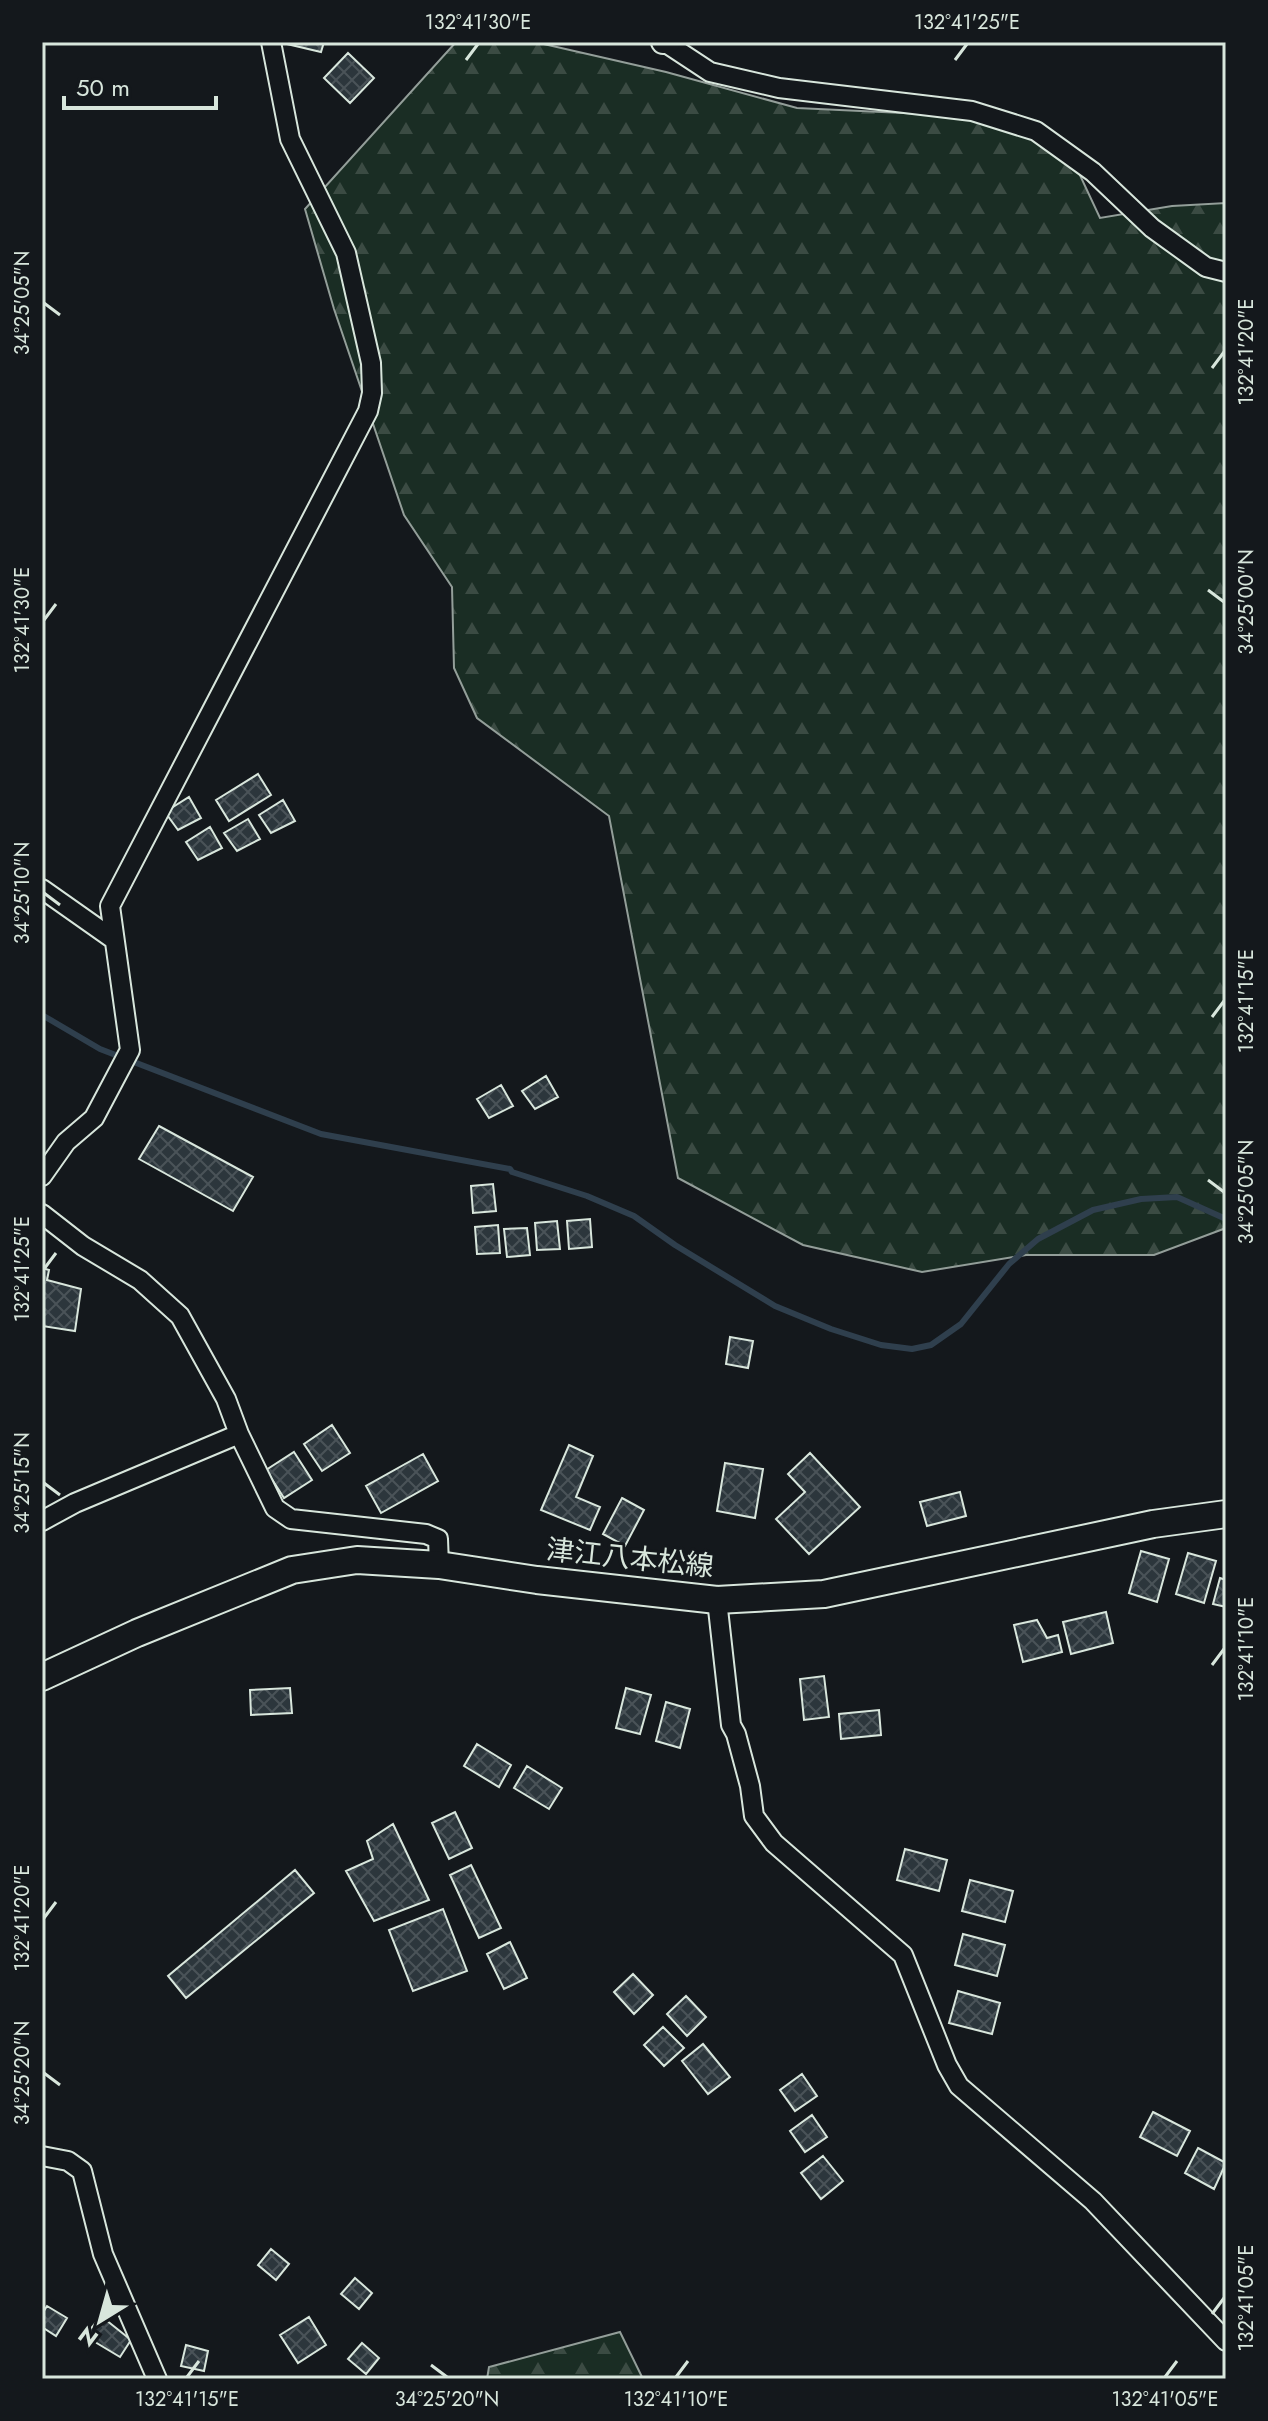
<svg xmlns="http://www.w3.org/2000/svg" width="1268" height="2421" font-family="Jost,'Noto Sans JP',sans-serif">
<defs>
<pattern id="forest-firs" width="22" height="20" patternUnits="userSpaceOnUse" patternTransform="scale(2)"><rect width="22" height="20" fill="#1a2d24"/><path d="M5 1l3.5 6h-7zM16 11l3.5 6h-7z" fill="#3b4b43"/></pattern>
<pattern id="building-cross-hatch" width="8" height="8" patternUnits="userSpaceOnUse" patternTransform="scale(2)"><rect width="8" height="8" fill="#2c363c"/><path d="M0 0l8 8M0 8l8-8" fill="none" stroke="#4a5358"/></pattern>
</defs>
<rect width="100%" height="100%" fill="#14181c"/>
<!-- forest -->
<path fill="url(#forest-firs)" stroke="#939e99" stroke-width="2" d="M456,42H535L666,72L797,108L988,117L1071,156L1100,218L1172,206L1226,203V1228L1154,1255H1026L922,1272L803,1245L678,1178L609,816L477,718L454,668L452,587L404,515L334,309L305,209Z
M620,2332L643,2379H487L489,2367Z"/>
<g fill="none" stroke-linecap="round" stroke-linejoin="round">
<!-- stream -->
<path stroke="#2f3f4d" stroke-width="6" d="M42,1015L100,1049L321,1134L510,1169L512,1172L587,1196L634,1216L675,1245L775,1306L831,1329L881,1345L912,1349L931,1345L961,1324L1009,1264L1038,1239L1093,1210L1141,1199L1177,1197L1226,1219"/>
</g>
<!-- building -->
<path fill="url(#building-cross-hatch)" stroke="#d8e6dc" stroke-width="2" d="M288,42H324L321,52L287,44Z
M348,53L374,78L350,103L324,78Z
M258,774L271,795L229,821L216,800Z
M189,797L201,818L178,830L165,812Z
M283,800L295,821L271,833L259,815Z
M248,819L260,839L237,851L224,833Z
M210,827L222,848L198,860L186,842Z
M546,1076L558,1097L535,1109L522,1091Z
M501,1085L513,1106L489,1118L477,1099Z
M159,1126L253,1177L233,1211L139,1159Z
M493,1184L496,1211L473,1213L471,1186Z
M590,1219L592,1247L569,1249L567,1221Z
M557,1221L560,1249L537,1250L535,1223Z
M498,1225L500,1253L477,1254L475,1227Z
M527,1228L530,1255L507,1257L504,1229Z
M42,1268L49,1270L47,1280L81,1289L75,1331L42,1326Z
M730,1337L753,1341L748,1368L726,1364Z
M332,1425L350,1453L322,1471L304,1444Z
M569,1445L593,1456L576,1497L600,1507L590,1530L541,1510Z
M294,1452L312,1480L284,1498L266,1470Z
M810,1453L860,1507L809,1554L776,1519L805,1492L788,1474Z
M423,1454L438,1481L381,1513L366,1486Z
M725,1463L763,1469L755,1518L717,1511Z
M960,1492L966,1516L927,1526L920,1502Z
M622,1498L644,1510L625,1546L603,1534Z
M1141,1551L1169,1559L1157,1602L1129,1593Z
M1188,1553L1216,1561L1204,1603L1176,1594Z
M1220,1578L1226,1580V1607L1213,1604Z
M1106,1612L1113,1643L1071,1654L1063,1622Z
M1037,1620L1047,1638L1058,1635L1062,1652L1023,1662L1014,1625Z
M824,1676L829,1717L804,1720L800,1679Z
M290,1688L292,1713L251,1715L250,1690Z
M626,1688L651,1695L640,1734L616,1728Z
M666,1702L690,1709L680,1748L656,1741Z
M879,1710L881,1735L841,1739L839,1714Z
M477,1744L511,1765L499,1787L464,1766Z
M527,1766L562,1788L549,1809L514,1788Z
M455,1812L472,1848L449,1859L432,1823Z
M393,1824L429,1900L374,1921L346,1871L373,1859L367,1841Z
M905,1849L947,1860L939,1891L897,1880Z
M471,1865L501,1928L479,1938L450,1875Z
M295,1870L314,1893L186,1998L168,1976Z
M970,1880L1013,1891L1005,1922L962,1911Z
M443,1909L467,1971L413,1991L389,1930Z
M963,1934L1005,1945L997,1976L955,1965Z
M510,1942L527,1978L504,1989L487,1954Z
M633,1974L653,1995L634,2014L614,1992Z
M958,1991L1000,2003L992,2034L949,2023Z
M686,1996L706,2017L687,2036L667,2014Z
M663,2027L684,2048L664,2066L644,2045Z
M703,2044L730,2077L708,2094L682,2061Z
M802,2074L817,2096L795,2111L780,2090Z
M1153,2112L1190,2131L1177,2156L1140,2137Z
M812,2115L827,2137L805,2152L790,2131Z
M1198,2148L1226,2163L1214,2189L1185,2173Z
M823,2156L843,2181L821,2199L801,2173Z
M271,2249L289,2264L276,2280L258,2265Z
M355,2278L372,2293L359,2309L341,2294Z
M47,2306L67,2318L56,2336L42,2327V2314Z
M101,2316L131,2340L120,2357L85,2336Z
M309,2317L326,2345L298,2363L280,2335Z
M362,2343L379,2358L366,2374L348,2359Z
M186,2345L208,2351L204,2371L181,2366Z"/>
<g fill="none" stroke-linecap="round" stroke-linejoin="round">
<defs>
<path id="minor" d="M666,43L710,72L779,88L972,111L1036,131L1093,172L1152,228L1206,267L1226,272
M42,889L113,939
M42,1176L66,1142L94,1118L130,1050L110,906L368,411L372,393L371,363L346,253L290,139L271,42
M42,1214L83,1246L140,1280L180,1316L226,1399L239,1434L275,1508L291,1519L426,1534L438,1539L439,1565
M42,1521L75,1503L239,1434
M717,1600L731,1725L736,1734L750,1786L754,1816L774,1843L903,1955L947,2065L959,2086L1093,2201L1226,2341
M42,2156L68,2161L82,2171L103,2254L157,2379"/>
<path id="tertiary" d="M663,42H669"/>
<path id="secondary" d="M42,1677L137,1633L292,1570L357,1560L439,1565L537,1580L717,1600L824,1594L1153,1524L1226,1514"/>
</defs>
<!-- minor casing -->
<use href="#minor" stroke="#d8e6dc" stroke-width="22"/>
<!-- tertiary casing -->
<use href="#tertiary" stroke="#d8e6dc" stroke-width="26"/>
<!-- secondary casing -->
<use href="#secondary" stroke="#d8e6dc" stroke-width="30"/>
<!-- minor -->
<use href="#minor" stroke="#14181c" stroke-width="18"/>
<!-- tertiary -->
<use href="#tertiary" stroke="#14181c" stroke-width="22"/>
<!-- secondary -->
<use href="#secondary" stroke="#14181c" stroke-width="26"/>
</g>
<!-- ticks -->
<path fill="none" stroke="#d8e6dc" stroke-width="3" d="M466,60L478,44M955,60L967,44M44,303L60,315M1212,368L1224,352M1208,590L1224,602M44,620L56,604M44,893L60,905M1212,1017L1224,1001M1208,1180L1224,1192M44,1269L56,1253M44,1483L60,1495M1212,1665L1224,1649M44,1918L56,1902M44,2073L60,2085M1212,2314L1224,2298M431,2365L447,2377M187,2377L199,2361M676,2377L688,2361M1165,2377L1177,2361"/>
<g text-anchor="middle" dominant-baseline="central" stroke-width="6" stroke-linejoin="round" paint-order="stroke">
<!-- street labels -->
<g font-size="28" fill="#d8e6dc" stroke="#14181c">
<text transform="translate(630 1558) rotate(6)">津江八本松線</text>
</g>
</g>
<!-- border -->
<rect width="1268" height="2421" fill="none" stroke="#14181c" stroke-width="88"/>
<!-- north arrow -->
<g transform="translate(100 2321) rotate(217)" stroke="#14181c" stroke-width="6" paint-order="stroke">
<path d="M0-6L14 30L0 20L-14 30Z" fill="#d8e6dc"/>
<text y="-12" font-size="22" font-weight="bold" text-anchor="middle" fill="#d8e6dc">N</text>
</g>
<!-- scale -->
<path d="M64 96v12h152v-12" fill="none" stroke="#d8e6dc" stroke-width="4"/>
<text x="76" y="96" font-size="24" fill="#d8e6dc" stroke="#14181c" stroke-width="6" paint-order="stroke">50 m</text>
<rect x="44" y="44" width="1180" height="2333" fill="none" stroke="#d8e6dc" stroke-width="3"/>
<g font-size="20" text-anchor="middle" fill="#d8e6dc">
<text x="478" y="29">132°41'30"E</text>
<text x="967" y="29">132°41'25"E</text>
<text transform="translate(22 303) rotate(-90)" y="7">34°25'05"N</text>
<text transform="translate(1246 352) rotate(-90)" y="7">132°41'20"E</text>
<text transform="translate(1246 602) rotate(-90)" y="7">34°25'00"N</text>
<text transform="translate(22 620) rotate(-90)" y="7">132°41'30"E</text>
<text transform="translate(22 893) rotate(-90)" y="7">34°25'10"N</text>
<text transform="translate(1246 1001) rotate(-90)" y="7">132°41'15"E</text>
<text transform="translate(1246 1192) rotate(-90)" y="7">34°25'05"N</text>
<text transform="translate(22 1269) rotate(-90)" y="7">132°41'25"E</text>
<text transform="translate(22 1483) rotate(-90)" y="7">34°25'15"N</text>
<text transform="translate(1246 1649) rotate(-90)" y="7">132°41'10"E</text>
<text transform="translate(22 1918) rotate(-90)" y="7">132°41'20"E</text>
<text transform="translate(22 2073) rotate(-90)" y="7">34°25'20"N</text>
<text transform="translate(1246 2298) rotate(-90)" y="7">132°41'05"E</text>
<text x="187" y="2406">132°41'15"E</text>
<text x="447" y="2406">34°25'20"N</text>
<text x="676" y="2406">132°41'10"E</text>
<text x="1165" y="2406">132°41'05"E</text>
</g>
</svg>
